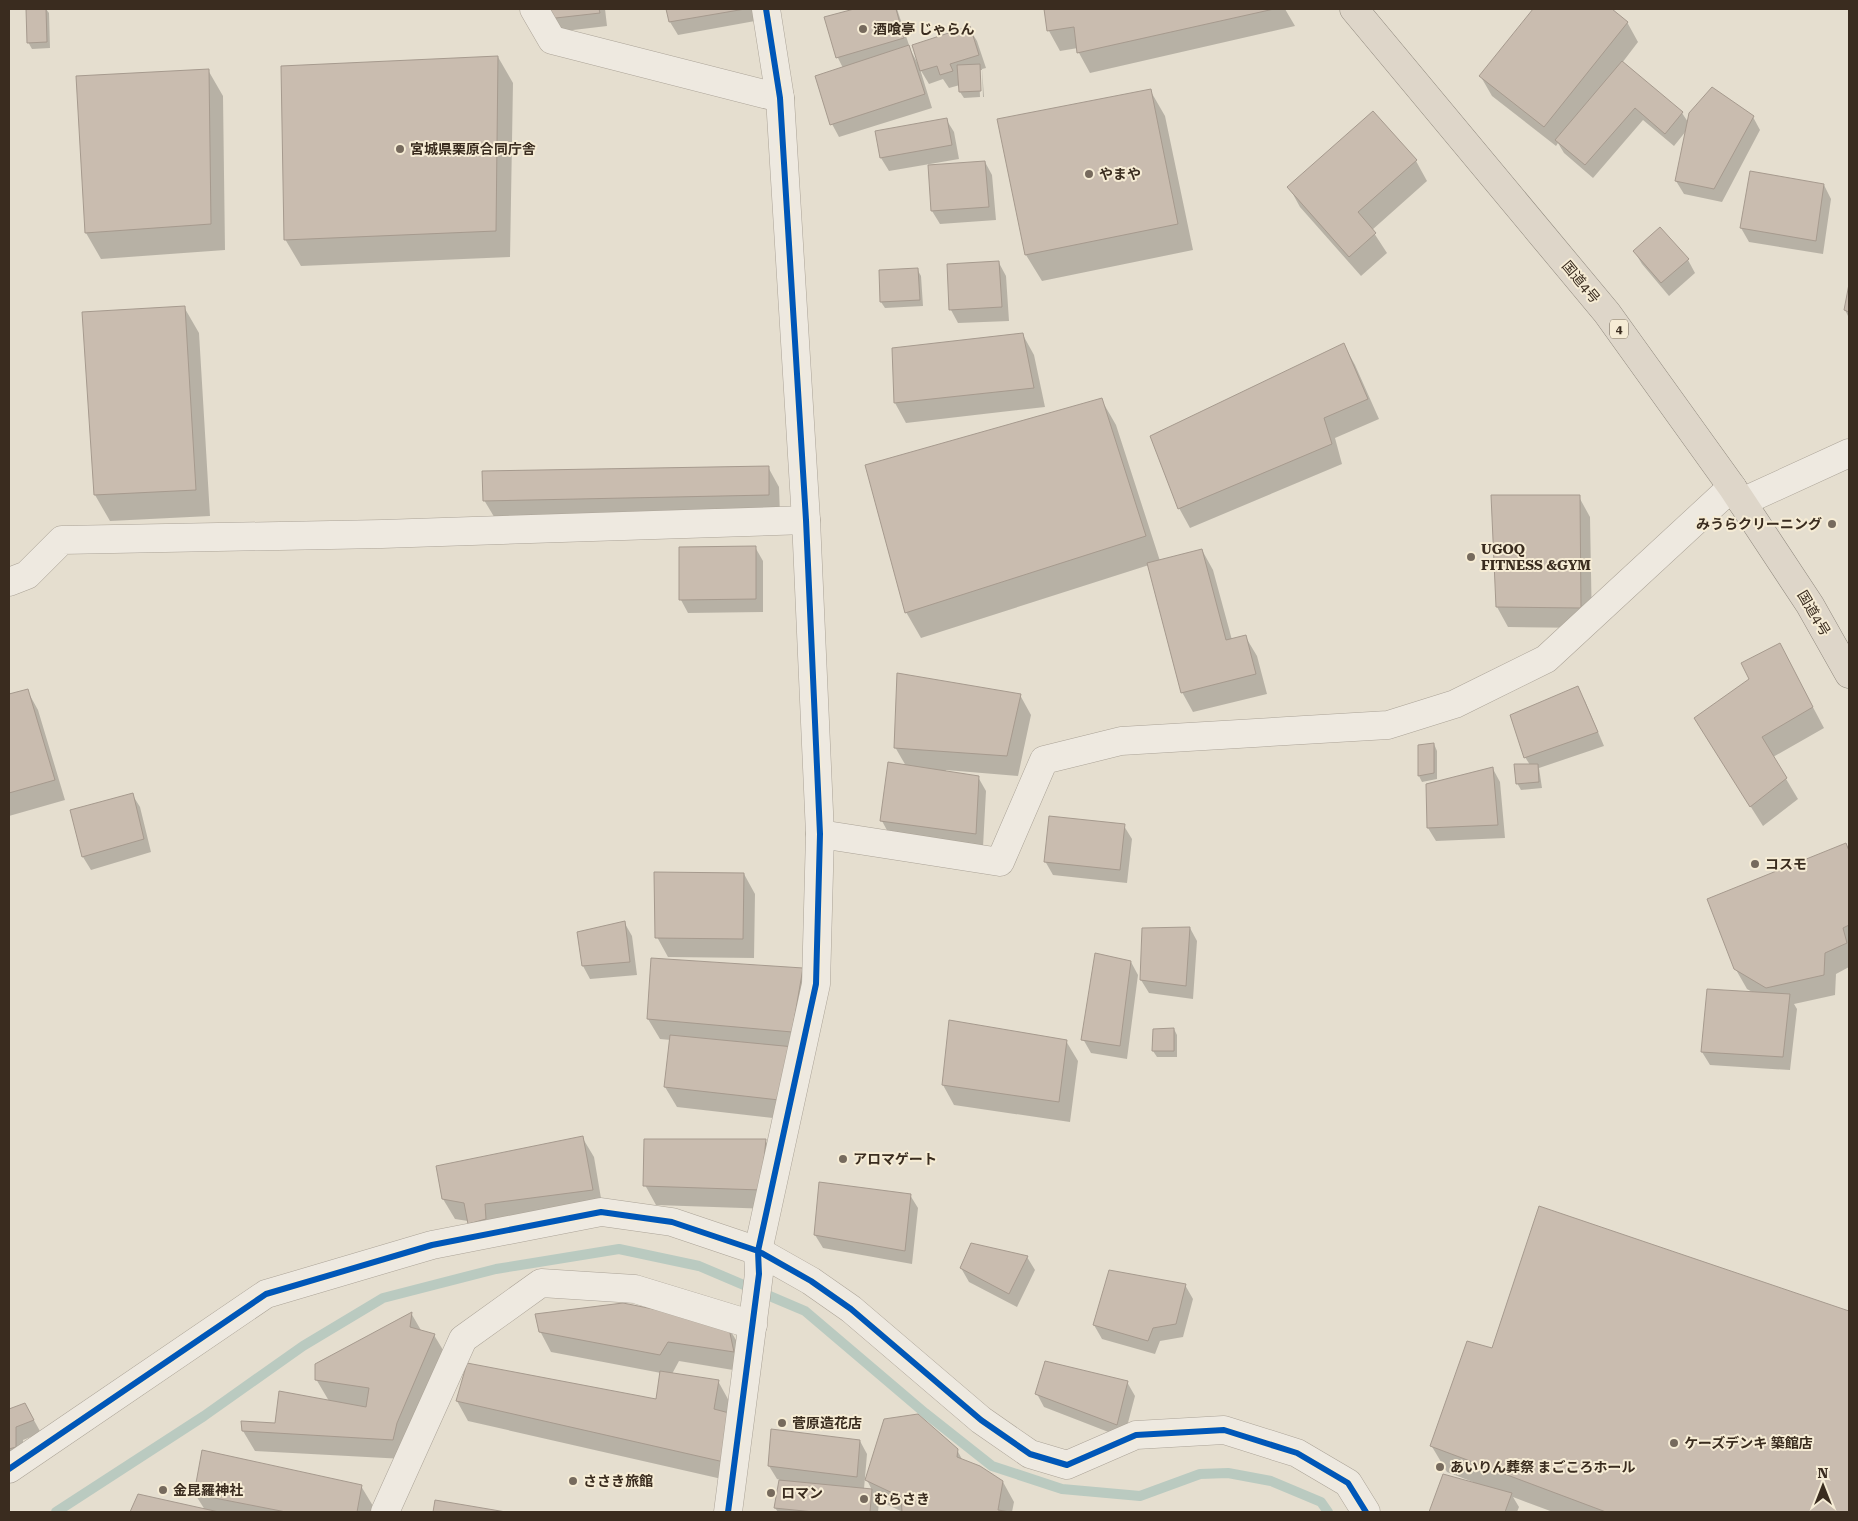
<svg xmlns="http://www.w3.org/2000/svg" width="1858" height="1521" font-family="'Roboto Serif','Noto Sans JP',serif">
<rect width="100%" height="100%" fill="#e5decf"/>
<!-- shadow -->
<path fill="#0003" d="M27,9H46L49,13L50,48L32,49L28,42Z
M547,9H605L607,26L556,32Z
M668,9H753L755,21L678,35L670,22Z
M858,9H897L911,51L917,62L969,28L977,41L986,68L982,69L984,97H983L982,70H979L980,97L964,98L960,92V85L949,88L943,79L929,84L920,69L932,108L839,137L832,124L843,68L838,58L826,18Z
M1045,9H1285L1295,26L1090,73L1079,53L1078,48L1060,51L1049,31Z
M1535,9H1612L1611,10L1627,22L1638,42L1622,63L1682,113L1688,122L1753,117L1760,130L1722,202L1684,194L1676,181L1686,131L1674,146L1643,120L1593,178L1564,153L1558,143L1556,146L1492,96L1481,77Z
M498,57L513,83L510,257L301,266L285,239Z
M208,70L223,96L225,250L101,259L86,233Z
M1150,90L1165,116L1193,250L1042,281L1026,255Z
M946,119L954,132L959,159L889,171L881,158L876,132Z
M1416,161L1427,181L1372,230L1387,253L1361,276L1300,207L1289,187Z
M985,162L992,175L996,220L940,224L932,211L929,166Z
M1751,172L1824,185L1831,199L1823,254L1749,242L1741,228Z
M1634,251L1688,260L1695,273L1669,296L1642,264Z
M999,263L1006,276L1009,321L958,323L951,310L948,266Z
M917,269L921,276L923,306L885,308L881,302Z
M1849,290V318L1845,310Z
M184,307L199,333L210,516L110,521L95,495L84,313Z
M1023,335L1034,355L1045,407L906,423L895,403Z
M1344,345L1355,365L1379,419L1335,438L1342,464L1190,528L1179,508Z
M1101,399L1116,425L1160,561L1202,550L1213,570L1232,640L1245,636L1257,656L1267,694L1193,712L1182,692L1149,565L921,638L906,612Z
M768,467L779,487L780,515L496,520L484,500Z
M1579,497L1590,517L1592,628L1508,627L1497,607Z
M755,547L763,561V612L688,613L681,600L680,549Z
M1780,645L1824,728L1773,757L1798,799L1763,826L1707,738L1750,679Z
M1577,687L1585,701L1604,746L1539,768L1542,788L1521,790L1517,783L1530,765L1525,757Z
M27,690L38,710L65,800L9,816V696Z
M1020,695L1031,715L1018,776L946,770L945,772L978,777L986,791L983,847L889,834L882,821L906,766L895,747Z
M1434,744L1437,751V779L1422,782L1419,776Z
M1493,769L1500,782L1505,838L1436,841L1428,828Z
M132,794L140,807L151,852L91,870L83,857L71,811Z
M1124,826L1132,839L1127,883L1053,875L1045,861Z
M1845,845L1849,851V967L1836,974L1835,995L1794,1004L1797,1009L1790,1070L1710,1065L1702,1052L1754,993L1747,989L1735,968Z
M744,874L755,894L754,958L668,957L657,937Z
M624,922L632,936L637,975L590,979L583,966L579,933Z
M1190,928L1197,941L1193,999L1149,993L1141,980Z
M652,959L802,969L814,989L790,1120L677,1107L665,1087L671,1040L660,1039L648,1019Z
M1131,962L1138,975L1127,1059L1091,1053L1083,1039Z
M951,1022L1066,1041L1078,1061L1070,1122L954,1105L943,1085Z
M1174,1029L1177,1035V1057H1157L1153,1051Z
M582,1137L594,1157L603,1210L480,1243L468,1221L455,1219L443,1199Z
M765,1140L777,1160L772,1209L656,1205L645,1185Z
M910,1195L918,1208L912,1264L823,1248L815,1235Z
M1540,1208L1849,1312V1512H1553L1513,1497L1519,1507L1517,1512H1431L1444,1476L1472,1484L1473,1482L1447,1472L1431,1445L1493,1350Z
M1027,1257L1035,1270L1017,1307L969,1282L961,1268Z
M1185,1285L1193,1299L1183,1337L1160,1341L1155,1354L1102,1339L1094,1325Z
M411,1313L422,1332L434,1335L446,1355L404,1459L255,1451L243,1431L276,1424L329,1401L316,1379Z
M727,1325L739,1345L745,1372L679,1361L672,1374L718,1381L729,1401L735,1482L468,1421L457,1401H657L661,1373L551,1352L540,1331Z
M1127,1382L1135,1396L1124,1438L1044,1407L1037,1394Z
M25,1404L41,1433L23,1440V1460L9,1465V1410Z
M860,1441L867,1454L864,1489L872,1490L867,1480L957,1450L963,1461L1003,1482L1014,1502L1012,1512H903L877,1500L879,1503L878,1512H778L775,1508L780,1480L777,1479L769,1466Z
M361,1486L373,1506L372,1512H131L139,1495L205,1510L195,1494Z
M436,1501L499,1512H434Z"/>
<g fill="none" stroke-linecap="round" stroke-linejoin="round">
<!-- stream -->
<path stroke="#bacac0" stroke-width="10" d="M56,1512L204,1416L303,1346L383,1298L496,1269L619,1249L699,1266L805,1311L925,1413L992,1466L1062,1489L1140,1496L1200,1474L1228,1473L1271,1481L1321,1502L1328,1512"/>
</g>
<!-- building -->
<path fill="#c9bcaf" stroke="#a69a8e" d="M26,9H46L47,42L27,43Z
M546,9H599L600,13L547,19Z
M666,9H745L669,22Z
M854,9H896L904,38L836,58L824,17Z
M1044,9H1274L1077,53L1074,27L1047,31Z
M1533,9H1612L1628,22L1544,127L1479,76Z
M970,26L979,55L950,64L953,71L940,75L937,66L920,71L912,45Z
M909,45L925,94L830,125L815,76Z
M498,56L496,231L284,240L281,66Z
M1622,61L1683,112L1665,134L1635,108L1585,165L1555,140Z
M980,64L981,91L959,92L957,65Z
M209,69L211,224L85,233L76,76Z
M1712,87L1754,116L1714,189L1675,181L1689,113Z
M1151,89L1178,224L1025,255L997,119Z
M1373,111L1417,160L1358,212L1376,233L1349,257L1287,187Z
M947,118L952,145L880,158L875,131Z
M985,161L989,207L931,211L928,165Z
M1750,171L1824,184L1816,241L1740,228Z
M1660,227L1689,259L1661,283L1633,251Z
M999,261L1002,307L949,310L947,264Z
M918,268L920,300L880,302L879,270Z
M1849,284V312L1844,310Z
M185,306L196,490L94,495L82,312Z
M1023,333L1034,388L894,403L892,348Z
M1344,343L1368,399L1324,418L1332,444L1178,509L1150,436Z
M1102,398L1146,536L905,613L865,465Z
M769,466V495L483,501L482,471Z
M1491,495H1580L1581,608L1496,607Z
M756,546V599L679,600V547Z
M1202,549L1226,640L1246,635L1256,674L1181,693L1147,563Z
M1780,643L1813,707L1762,737L1787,778L1750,807L1694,718L1749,679L1741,663Z
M897,673L1021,694L1007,756L894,748Z
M1578,686L1598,732L1524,758L1510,715Z
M28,689L55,780L9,793V694Z
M1434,743V773L1418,776V745Z
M888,762L979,776L976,834L880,821Z
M1514,764H1538L1539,782L1516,784Z
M1493,767L1498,825L1427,828L1426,784Z
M133,793L144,839L82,857L70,810Z
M1049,816L1125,824L1120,870L1044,862Z
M1846,843L1849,851V925L1843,928L1847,943L1825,953L1824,975L1766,988L1734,969L1707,899Z
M654,872L744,873L743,939L655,938Z
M625,921L630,962L582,966L577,932Z
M1190,927L1186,986L1140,980L1142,928Z
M1095,953L1131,961L1120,1046L1081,1040Z
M651,958L803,968L792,1032L647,1019Z
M1707,989L1790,994L1783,1057L1701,1052Z
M949,1020L1067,1040L1059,1102L942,1085Z
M1174,1028V1051H1152L1153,1029Z
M670,1035L794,1047L779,1100L664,1087Z
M583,1136L593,1190L485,1204L486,1219L468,1224L464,1203L442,1199L436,1166Z
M644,1139H766L761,1190L643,1186Z
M819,1182L911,1194L905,1251L814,1235Z
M1539,1206L1849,1311V1512H1606L1430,1446L1467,1341L1492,1348Z
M971,1243L1028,1256L1009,1294L960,1268Z
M1109,1270L1186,1284L1176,1324L1153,1328L1148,1341L1093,1325Z
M623,1303L728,1324L734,1352L668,1342L660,1355L539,1332L535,1314Z
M412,1312L410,1327L435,1334L397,1423L393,1440L242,1431L241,1421L275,1423L279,1391L366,1407L369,1388L315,1380V1364Z
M1045,1361L1128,1381L1117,1425L1035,1394Z
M467,1363L656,1399L660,1371L719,1380L714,1409L733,1414L724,1462L456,1401Z
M25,1403L34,1420L16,1427V1447L9,1449V1409Z
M918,1414L958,1449L957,1457L980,1466L1003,1481L998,1510L1010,1512H902L901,1497L865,1480L884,1419Z
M771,1429L860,1440L857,1477L768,1466Z
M202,1450L362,1485L357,1512H286L194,1494Z
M1443,1474L1512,1493L1505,1512H1429Z
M779,1480L872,1489L870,1512H814L774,1508Z
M138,1494L219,1512H130Z
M435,1500L506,1512H433Z"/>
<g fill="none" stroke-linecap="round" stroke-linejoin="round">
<defs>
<path id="minor" d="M534,9L552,40L780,98
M1742,502L1849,453
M9,582L27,575L62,540L382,534L806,520
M820,834L1000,862L1044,760L1121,741L1388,725L1455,704L1546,659L1732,487
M9,1469L266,1294L432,1245L601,1212L672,1222L758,1251L811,1281L851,1309L981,1420L1030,1454L1067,1465L1136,1435L1224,1430L1297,1453L1348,1483L1366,1512
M385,1512L463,1339L541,1283L635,1289L753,1325"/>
<path id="tertiary" d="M728,1512L759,1274L758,1251L816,984L820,834L806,520L780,98L766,9"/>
<path id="trunk" d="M1354,9L1607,313L1732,487L1810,605L1849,674"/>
</defs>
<!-- minor casing -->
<use href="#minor" stroke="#aba397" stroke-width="29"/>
<!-- tertiary casing -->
<use href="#tertiary" stroke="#aba397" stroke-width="29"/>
<!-- trunk casing -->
<use href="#trunk" stroke="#90897e" stroke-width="29"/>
<!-- minor -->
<use href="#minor" stroke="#eee9e0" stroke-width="28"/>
<!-- tertiary -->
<use href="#tertiary" stroke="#eee9e0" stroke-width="28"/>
<!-- trunk -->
<use href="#trunk" stroke="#ded6c9" stroke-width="28"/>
<defs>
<path id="cycleway" d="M9,1469L266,1294L432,1245L601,1212L672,1222L758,1251L811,1281L851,1309L981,1420L1030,1454L1067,1465L1136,1435L1224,1430L1297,1453L1348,1483L1366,1512
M728,1512L759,1274L758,1251L816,984L820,834L806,520L780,98L766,9"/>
</defs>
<!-- cycleway casing -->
<use href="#cycleway" stroke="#f6ecd5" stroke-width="9"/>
<!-- cycleway -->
<use href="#cycleway" stroke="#0057b8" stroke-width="6"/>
</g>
<!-- markers -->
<g fill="#766a5d" stroke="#f6ecd5" stroke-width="2">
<circle cx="863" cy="29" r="5"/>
<circle cx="400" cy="149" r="5"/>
<circle cx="1089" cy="174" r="5"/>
<circle cx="1832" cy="524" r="5"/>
<circle cx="1471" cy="557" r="5"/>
<circle cx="1755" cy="864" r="5"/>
<circle cx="843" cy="1159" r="5"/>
<circle cx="782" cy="1423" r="5"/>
<circle cx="1674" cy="1443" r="5"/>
<circle cx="1440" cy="1467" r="5"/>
<circle cx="573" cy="1481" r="5"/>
<circle cx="163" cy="1490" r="5"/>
<circle cx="771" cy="1493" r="5"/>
<circle cx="864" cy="1499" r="5"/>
</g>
<g text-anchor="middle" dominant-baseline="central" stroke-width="4" stroke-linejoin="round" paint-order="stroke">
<!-- shield labels -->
<rect fill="#f6ecd5" stroke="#726656" stroke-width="1" x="1610" y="319.5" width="18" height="19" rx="4"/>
<g font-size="12" font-weight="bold" fill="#3a2c1f">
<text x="1619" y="329">4</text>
</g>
<!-- poi labels -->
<g font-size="14" font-weight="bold" fill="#3a2c1f" stroke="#f6ecd5" text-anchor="start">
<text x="873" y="29">酒喰亭 じゃらん</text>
<text x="410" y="149">宮城県栗原合同庁舎</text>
<text x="1099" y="174">やまや</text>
<text x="1822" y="524" text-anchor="end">みうらクリーニング</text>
<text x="1481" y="549">UGOQ<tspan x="1481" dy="16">FITNESS &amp;GYM</tspan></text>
<text x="1765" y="864">コスモ</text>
<text x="853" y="1159">アロマゲート</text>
<text x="792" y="1423">菅原造花店</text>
<text x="1684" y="1443">ケーズデンキ 築館店</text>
<text x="1450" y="1467">あいりん葬祭 まごころホール</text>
<text x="583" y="1481">ささき旅館</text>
<text x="173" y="1490">金昆羅神社</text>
<text x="781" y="1493">ロマン</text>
<text x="874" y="1499">むらさき</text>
</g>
<!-- street labels -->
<g font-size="14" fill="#3a2c1f" stroke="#f6ecd5">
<text transform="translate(1581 282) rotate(50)">国道4号</text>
<text transform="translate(1814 613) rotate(59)">国道4号</text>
</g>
</g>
<!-- border -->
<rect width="1858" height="1521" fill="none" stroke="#3a2c1f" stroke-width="20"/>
<!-- north arrow -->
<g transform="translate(1823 1486)" stroke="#f6ecd5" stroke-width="4" paint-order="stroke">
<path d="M0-4L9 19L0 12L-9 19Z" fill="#3a2c1f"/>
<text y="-8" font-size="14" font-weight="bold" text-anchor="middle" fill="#3a2c1f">N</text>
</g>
</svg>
